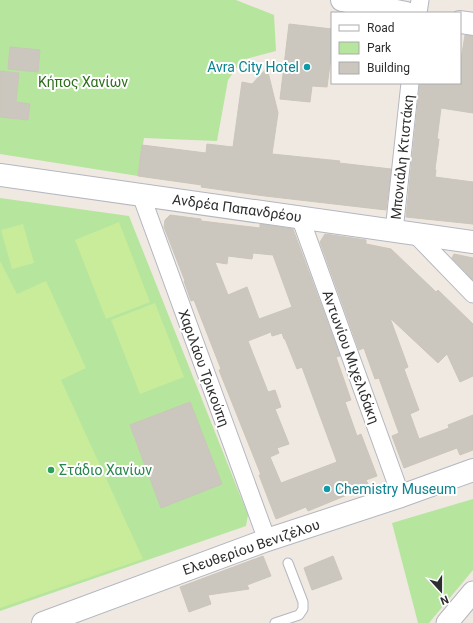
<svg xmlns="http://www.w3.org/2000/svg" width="473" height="623" font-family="Roboto,sans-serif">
<rect width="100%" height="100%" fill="#efe9e1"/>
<!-- green -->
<path fill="#b6e59e" d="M0,0H236L274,15L276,51L242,60L228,80L217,141L144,138L138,176L0,154Z
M0,198L129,216L248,515L246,526L0,611Z
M473,499V570L429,623H418L392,523Z"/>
<!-- pitch -->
<path fill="#c9ec9a" d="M119,222L150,302L106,319L75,240Z
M23,224L34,263L12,269L1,230Z
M0,261L17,294L46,281L86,368L61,380L143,559L0,608Z
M155,303L184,377L140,394L111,320Z"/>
<!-- building -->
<path fill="#cbc7bf" stroke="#cbc5ba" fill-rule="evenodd" d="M289,24L332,29V49L327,87L312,86L310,102L280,99Z
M465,35L473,36V113L441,108L437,139H439L435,169L436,170L435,177L473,182V224L406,217L420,83H460V66Z
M10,47L40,50L38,72L8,69Z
M267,68L278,113L272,154L340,161L339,163L391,169L386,210L265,196L201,187L202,185L138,176L142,145L206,153L207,144L233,147L242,82L252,84Z
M0,71L19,73L16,102L30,104L28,120L0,117Z
M170,215L201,219V221L260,228V224L293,229L340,356L336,357L351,400L345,402L357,436L361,434L377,476L366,480L369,486L308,511L306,507L276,519L259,475H261L219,370L221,369L194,300L191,301L184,281H185L164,227L165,220ZM253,253L273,255L292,307L259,319L247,287L228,295L215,262L227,264L228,256L252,259ZM271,332L272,336L282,333L284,339H285L297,369L302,367L337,462L281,483L270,457L279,453L277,448L289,444L275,409L281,407L275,390L268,392L248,341Z
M325,234L366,240V244L391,249L436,292L438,290L473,324V376L460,382L447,354L438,363L390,318L408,367L404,369L419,410L410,414L419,439L449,428L448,425L473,415V450L460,455L457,448L404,468L392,436L399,433L379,378L375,379L364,348L359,350L320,242Z
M454,254L473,258V280L452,258Z
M190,402L222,484L161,508L130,425Z
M263,556L271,576L247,585L249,589L208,595L211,604L189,612L180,587Z
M333,556L342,579L312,590L304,568Z"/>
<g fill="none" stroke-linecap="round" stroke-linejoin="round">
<defs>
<path id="service" d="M275,623L299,615L303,609V602L288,563"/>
<path id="minor" d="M418,13L420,0
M141,195L267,540
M300,217L401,496
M394,231L410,83
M415,234L473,294"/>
<path id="tertiary" d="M447,623L473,592"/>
<path id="secondary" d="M342,0L406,13
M460,22L473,24
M0,175L473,242
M43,623L267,540L401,496L473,470"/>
</defs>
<!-- service casing -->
<use href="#service" stroke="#b4b7c1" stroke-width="11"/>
<!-- minor casing -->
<use href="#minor" stroke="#b4b7c1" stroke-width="19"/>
<!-- tertiary casing -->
<use href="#tertiary" stroke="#b4b7c1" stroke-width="23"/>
<!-- secondary casing -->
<use href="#secondary" stroke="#b4b7c1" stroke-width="24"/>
<!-- service -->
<use href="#service" stroke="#fff" stroke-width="9"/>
<!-- minor -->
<use href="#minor" stroke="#fff" stroke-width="17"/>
<!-- tertiary -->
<use href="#tertiary" stroke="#fff" stroke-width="21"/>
<!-- secondary -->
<use href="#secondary" stroke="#fff" stroke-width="22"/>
</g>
<!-- markers -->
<g fill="#0f9aa8" stroke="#fff" stroke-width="1.5">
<circle cx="307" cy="67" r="4"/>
<circle cx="327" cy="489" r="4"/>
</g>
<circle fill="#2e9e5b" stroke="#fff" stroke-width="1.5" cx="51" cy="470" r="4"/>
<g text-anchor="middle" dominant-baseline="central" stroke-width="4" stroke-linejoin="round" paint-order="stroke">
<!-- culture labels -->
<g font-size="14" fill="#0d838f" stroke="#fff" text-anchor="end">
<text x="299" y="67">Avra City Hotel</text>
<text x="335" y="489" text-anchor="start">Chemistry Museum</text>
</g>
<!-- park labels -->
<g font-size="14" fill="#2c6e1b" stroke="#fff">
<text x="83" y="82">Κήπος Χανίων</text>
</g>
<!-- street labels -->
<g font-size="14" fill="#2e2e2e" stroke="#fff">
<text transform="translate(402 157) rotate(-84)">Μπονιάλη Κτιστάκη</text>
<text transform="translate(237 208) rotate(8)">Ανδρέα Παπανδρέου</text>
<text transform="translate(351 357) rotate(70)">Αντωνίου Μιχελιδάκη</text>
<text transform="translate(204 368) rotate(70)">Χαριλάου Τρικούπη</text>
<text transform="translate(251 547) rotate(-19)">Ελευθερίου Βενιζέλου</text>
</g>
<!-- leisure labels -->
<g font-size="14" fill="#27864d" stroke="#fff" text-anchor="start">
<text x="59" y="470">Στάδιο Χανίων</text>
</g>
</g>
<!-- legend -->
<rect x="331" y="12" width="130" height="72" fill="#ffffff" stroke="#ababab"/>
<rect x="339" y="25" width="20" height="6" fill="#ffffff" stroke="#ababab"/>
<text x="367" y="32" font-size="12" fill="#2e2e2e">Road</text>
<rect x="339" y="42" width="20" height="12" fill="#b6e59e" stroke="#ababab"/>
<text x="367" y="52" font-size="12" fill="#2e2e2e">Park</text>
<rect x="339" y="62" width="20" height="12" fill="#cbc7bf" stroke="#ababab"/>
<text x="367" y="72" font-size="12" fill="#2e2e2e">Building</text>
<!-- north arrow -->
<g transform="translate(441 591) rotate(159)" stroke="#ffffff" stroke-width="3" paint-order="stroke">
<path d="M0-3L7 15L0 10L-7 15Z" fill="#2e2e2e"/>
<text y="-6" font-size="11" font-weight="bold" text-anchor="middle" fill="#2e2e2e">N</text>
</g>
</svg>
